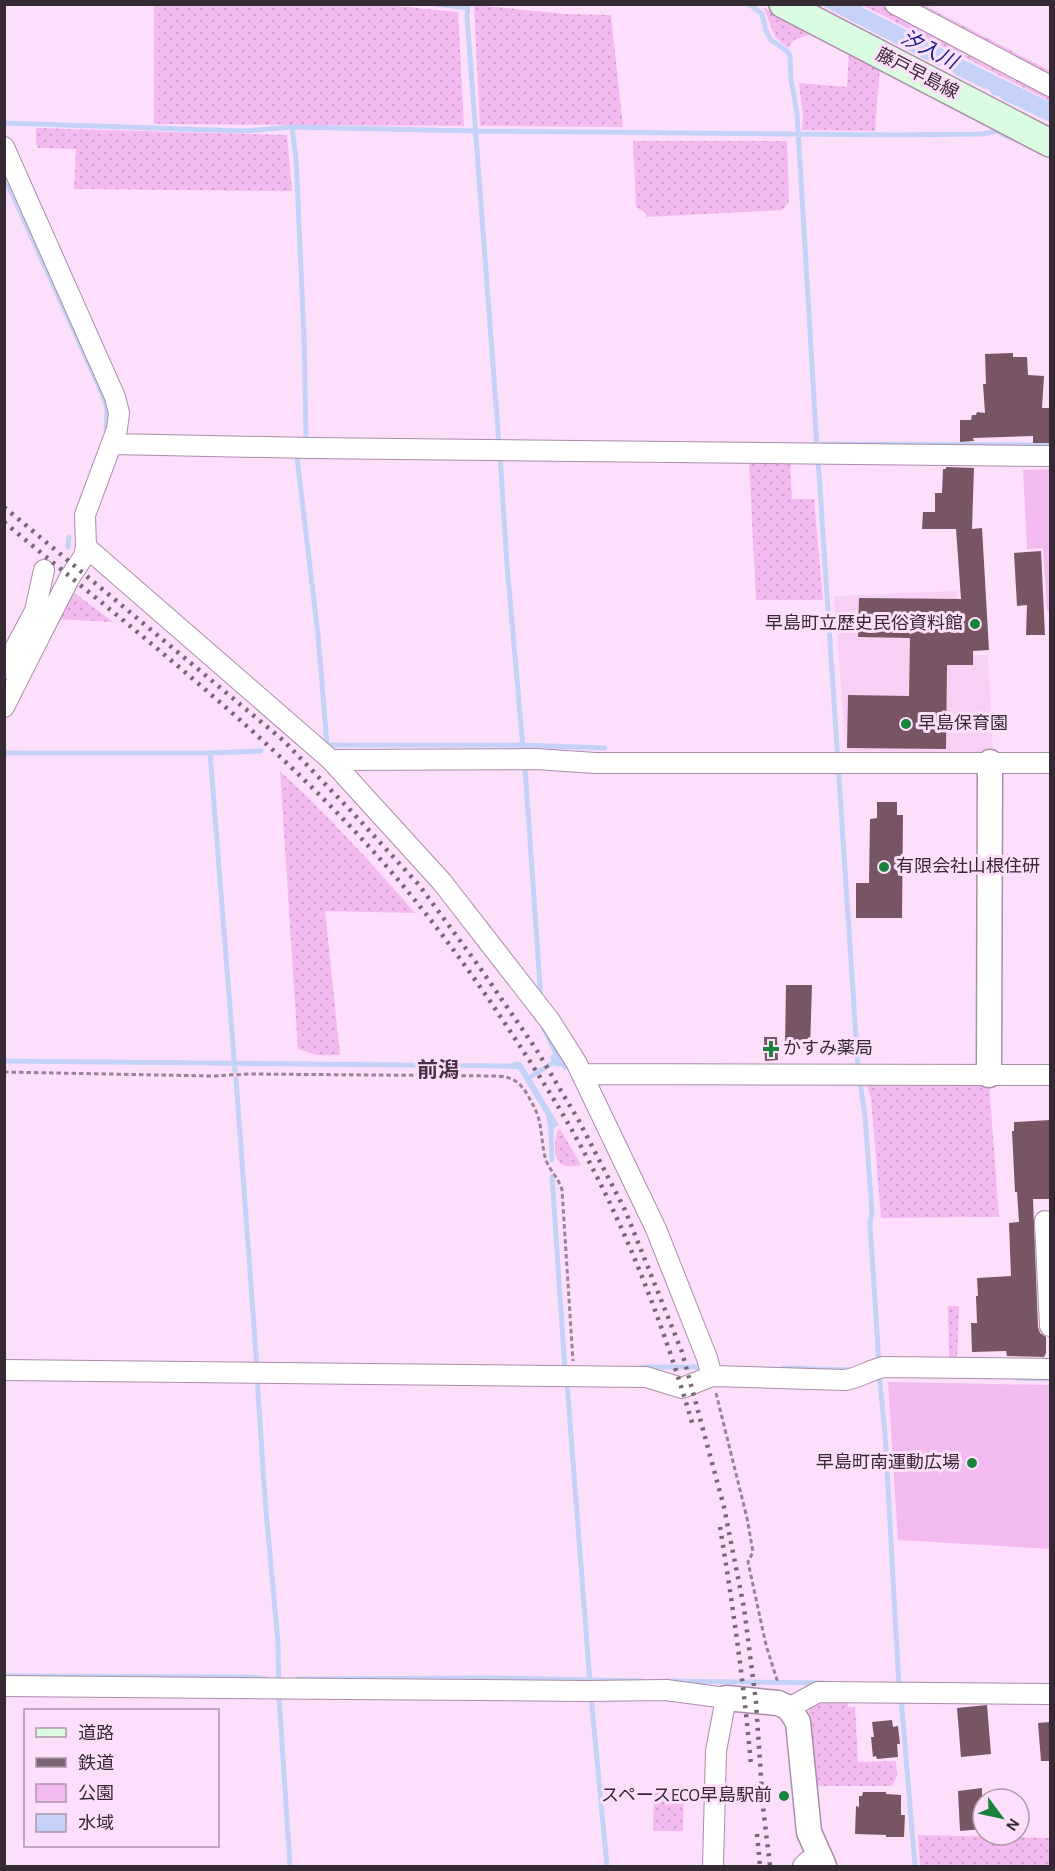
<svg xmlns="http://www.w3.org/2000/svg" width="1055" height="1871" font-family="'Alegreya Sans','Noto Sans JP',sans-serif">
<defs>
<pattern id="grass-dots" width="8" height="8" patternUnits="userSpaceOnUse" patternTransform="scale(1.5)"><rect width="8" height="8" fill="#f3baef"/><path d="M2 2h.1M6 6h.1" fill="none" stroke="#d1a0ce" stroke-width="1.8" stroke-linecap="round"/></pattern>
</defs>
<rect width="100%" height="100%" fill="#fedffb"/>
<!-- built -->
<path fill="#f6d1f3" d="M957,591L959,656L988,655L993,753L846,751L834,596Z"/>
<!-- grass -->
<path fill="url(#grass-dots)" d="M376,4L458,12L464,126L154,124V5Z
M474,5L565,14L611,15L623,127L480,126Z
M862,5H889L1050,90V101Z
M903,5H924L1050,71V81Z
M764,8L814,33L794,40L788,48L775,37Z
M849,51L880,66L875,131L802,130L803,115L799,83L847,87Z
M36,128L287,135L292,191L74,189L76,149L38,148L36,144Z
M633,141H787L789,202L782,210L646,217V213L636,207Z
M790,461L792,499H814L823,600H756L749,462Z
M72,591L113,622L56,619Z
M280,771C328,816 372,863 415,913L325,911L340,1055H317L298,1049Z
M866,1082L989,1083L999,1217L881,1218L871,1098Z
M560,1129L581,1165C576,1166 570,1167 566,1166C551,1163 555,1141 557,1131Z
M948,1306H959L957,1363L949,1358Z
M819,1702H848V1707H855L858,1762L896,1761L897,1776L892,1786H812L807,1715L811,1707Z
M684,1786L683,1831H653L654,1789Z
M918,1835L1050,1838V1866H920Z"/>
<!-- park -->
<path fill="#f3baef" d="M1050,469V610L1047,611L1043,548L1027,549L1023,470Z
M888,1382L1050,1385V1549L898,1540Z"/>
<!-- water -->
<path fill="#c4d2f8" d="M821,5H858L974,65L1050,102V122L1003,100L999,96L993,95L988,89H985L956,75L946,65L938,66Z
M540,1026L550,1037L568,1066L565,1071L561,1066L556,1067L550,1058L553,1053Z
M513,1062H521L559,1125L554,1128L553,1134L549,1133L546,1115L518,1069H512Z"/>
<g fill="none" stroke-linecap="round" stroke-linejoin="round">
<!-- stream -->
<path stroke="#c4d2f8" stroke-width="5" d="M436,4L468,8
M468,4L467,17L499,445
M749,4L762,14L766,31L771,40L787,51L790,56L791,80L797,113L817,449
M4,123L244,131L292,127L476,131L897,135L982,134L997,131L1011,138
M292,127L296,158L304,336L306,440L305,443
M4,176L102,393L107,408L106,429
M815,444L1050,445
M301,451L297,457L318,635L327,745
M500,455L507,565L523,748
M818,458L858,1068L865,1116L872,1212L870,1224L879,1364
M68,547L69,537
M4,684L10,673
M325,745H523L605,748
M4,753H210L261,751
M210,753L235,1071
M525,768L541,1000
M4,1061L519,1066
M236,1079L257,1368
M527,1079L557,1060
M551,1129L552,1160
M552,1177L565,1370
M642,1367H705
M783,1368L852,1370
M879,1374L885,1433L899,1687
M257,1377L265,1499L278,1643L279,1697L290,1866
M1016,1378L1050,1379
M567,1383L590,1683
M4,1676L248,1677L267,1679
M297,1679L491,1678L642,1681
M666,1681L822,1683
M591,1696L607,1866
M901,1697L915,1866"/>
</g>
<!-- building -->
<path fill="#775565" d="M1013,353V357H1027L1028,375L1044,376L1042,408H1050V443H1033V436L973,438L974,441L960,442V420H971L972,415H976L977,412L985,413L983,384H986L985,354Z
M946,467L974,468L972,529L982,528L989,650L973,651V665H947L946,749L847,748L848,695L909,696L910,638L858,637L859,598L961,599L956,529H922L923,512H935V493H942L943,469H946Z
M1041,551L1045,635H1026L1027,605L1017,606L1014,553Z
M877,802H897V815H903L902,918H856V883H869L870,819L877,818Z
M786,985H812L810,1048H785Z
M764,1037H777L778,1060L765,1061Z
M1050,1120V1199H1033L1038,1327L1040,1333L1046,1337V1353L1044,1357L1007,1356L1006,1351L972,1352L971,1323H977L976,1296H978L977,1278L1011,1276L1009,1223L1019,1222L1017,1192H1015L1012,1131H1014V1122Z
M987,1705L991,1754L961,1757L957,1708Z
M892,1720L893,1727L898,1726L900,1744H897L898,1757L877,1759L876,1756L873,1757L871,1737H874L872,1722Z
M1050,1722V1761H1041L1038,1723Z
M982,1788L983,1829L960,1831L958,1791Z
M863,1792H886V1794L901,1795V1815H905L904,1837H886V1835L855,1834L856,1806L859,1807V1796H862Z"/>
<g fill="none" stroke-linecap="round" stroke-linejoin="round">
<defs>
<path id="minor" d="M895,4L1050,86
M4,147L115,397L119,413L117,429L85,515L86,547L84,556L70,577L52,612L4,707
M112,444L310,448L1050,456
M86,547L331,760L442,882L550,1021L576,1062L656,1229L707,1358L712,1376
M4,669L35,611L44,570
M331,760L536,759L595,763H1050
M582,1074L1050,1075
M1045,1221L1050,1326
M4,1370L646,1377L682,1388L712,1376L845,1380C859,1378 870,1370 883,1367L1050,1369
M4,1686L586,1691L666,1690L726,1698L716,1751L713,1866
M789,1708L818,1692L1050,1694
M803,1866L807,1862L819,1854"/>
<path id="tertiary" d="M989,1075L990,762
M726,1698L778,1703L789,1708L798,1722L809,1832L824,1866"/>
<path id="secondary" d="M783,4L1050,143"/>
</defs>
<!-- minor casing -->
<use href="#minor" stroke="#aa8da8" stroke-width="22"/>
<!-- tertiary casing -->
<use href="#tertiary" stroke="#aa8da8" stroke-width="27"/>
<!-- secondary casing -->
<use href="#secondary" stroke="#aa8da8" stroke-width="30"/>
<!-- path -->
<path stroke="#988296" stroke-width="3" stroke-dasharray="4.5 3" stroke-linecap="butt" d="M4,1072L212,1076L250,1074L497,1076C512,1077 519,1081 527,1094C532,1103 537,1111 539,1120C542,1132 542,1145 545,1157C548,1169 559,1178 562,1190L573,1361
M716,1393L747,1518L753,1552L748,1562L766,1645L778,1683"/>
<!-- minor -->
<use href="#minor" stroke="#fff" stroke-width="20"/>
<!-- tertiary -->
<use href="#tertiary" stroke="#fff" stroke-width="24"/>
<!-- secondary -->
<use href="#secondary" stroke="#dafce1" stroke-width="27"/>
<!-- rail -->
<path stroke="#786677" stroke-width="4.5" stroke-dasharray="3 6" stroke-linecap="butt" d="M4,507L284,741L353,813L419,885L478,965L536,1049L579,1121L625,1210L682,1352L724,1507L744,1608L756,1702L763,1807L770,1866
M4,522C120,619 241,712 345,821C401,879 449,941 494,1007C520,1046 546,1085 569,1125C623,1219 663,1322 693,1426
M720,1527C733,1606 744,1685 751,1765
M757,1834L760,1866"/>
</g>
<!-- markers -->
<g fill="#18843b" stroke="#fedffb" stroke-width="2">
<circle cx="975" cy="624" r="6"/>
<circle cx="906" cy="724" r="6"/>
<circle cx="884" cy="867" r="6"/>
<path d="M768 1040h6v6h6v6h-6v6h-6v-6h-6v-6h6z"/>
<circle cx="972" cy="1463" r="6"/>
<circle cx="784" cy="1796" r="6"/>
</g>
<g text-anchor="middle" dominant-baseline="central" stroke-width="6" stroke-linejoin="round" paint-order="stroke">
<!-- street labels -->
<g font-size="18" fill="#352934" stroke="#fedffb">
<text transform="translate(917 74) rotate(27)">藤戸早島線</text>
</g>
<!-- poi labels -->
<g font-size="18" fill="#352934" stroke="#fedffb" text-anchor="end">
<text x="963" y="624">早島町立歴史民俗資料館</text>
<text x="918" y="724" text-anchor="start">早島保育園</text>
<text x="896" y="867" text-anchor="start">有限会社山根住研</text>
<text x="783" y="1049" text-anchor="start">かすみ薬局</text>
<text x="960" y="1463">早島町南運動広場</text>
<text x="772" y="1796">スペースECO早島駅前</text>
</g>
<!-- water labels -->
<g font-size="20" font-style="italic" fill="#17238a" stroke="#fedffb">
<text transform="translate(929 50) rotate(27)">汐入川</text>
</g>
<!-- quarter labels -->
<g font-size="21" font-weight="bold" fill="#493047" stroke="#fedffb">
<text x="438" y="1070">前潟</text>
</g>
</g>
<!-- border -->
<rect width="1055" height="1871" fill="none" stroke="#352934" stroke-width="12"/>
<!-- legend -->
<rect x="24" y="1709" width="195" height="138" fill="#fedffb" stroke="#ae96ab" stroke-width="1.5"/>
<rect x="36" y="1728" width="30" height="9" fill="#dafce1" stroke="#ae96ab" stroke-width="1.5"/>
<text x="78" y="1739" font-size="18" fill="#352934">道路</text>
<rect x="36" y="1758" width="30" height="9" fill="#786677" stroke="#ae96ab" stroke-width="1.5"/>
<text x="78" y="1769" font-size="18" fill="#352934">鉄道</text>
<rect x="36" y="1784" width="30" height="18" fill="#f3baef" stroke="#ae96ab" stroke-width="1.5"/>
<text x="78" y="1799" font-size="18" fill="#352934">公園</text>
<rect x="36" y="1814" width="30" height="18" fill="#c4d2f8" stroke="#ae96ab" stroke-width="1.5"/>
<text x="78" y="1829" font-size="18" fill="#352934">水域</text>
<!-- north arrow -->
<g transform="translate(1001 1817) rotate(123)"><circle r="28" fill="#fedffb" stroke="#ae96ab" stroke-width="1.5"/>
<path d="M0-4.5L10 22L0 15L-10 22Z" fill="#18843b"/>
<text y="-9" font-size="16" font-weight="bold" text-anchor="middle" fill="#352934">N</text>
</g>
</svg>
